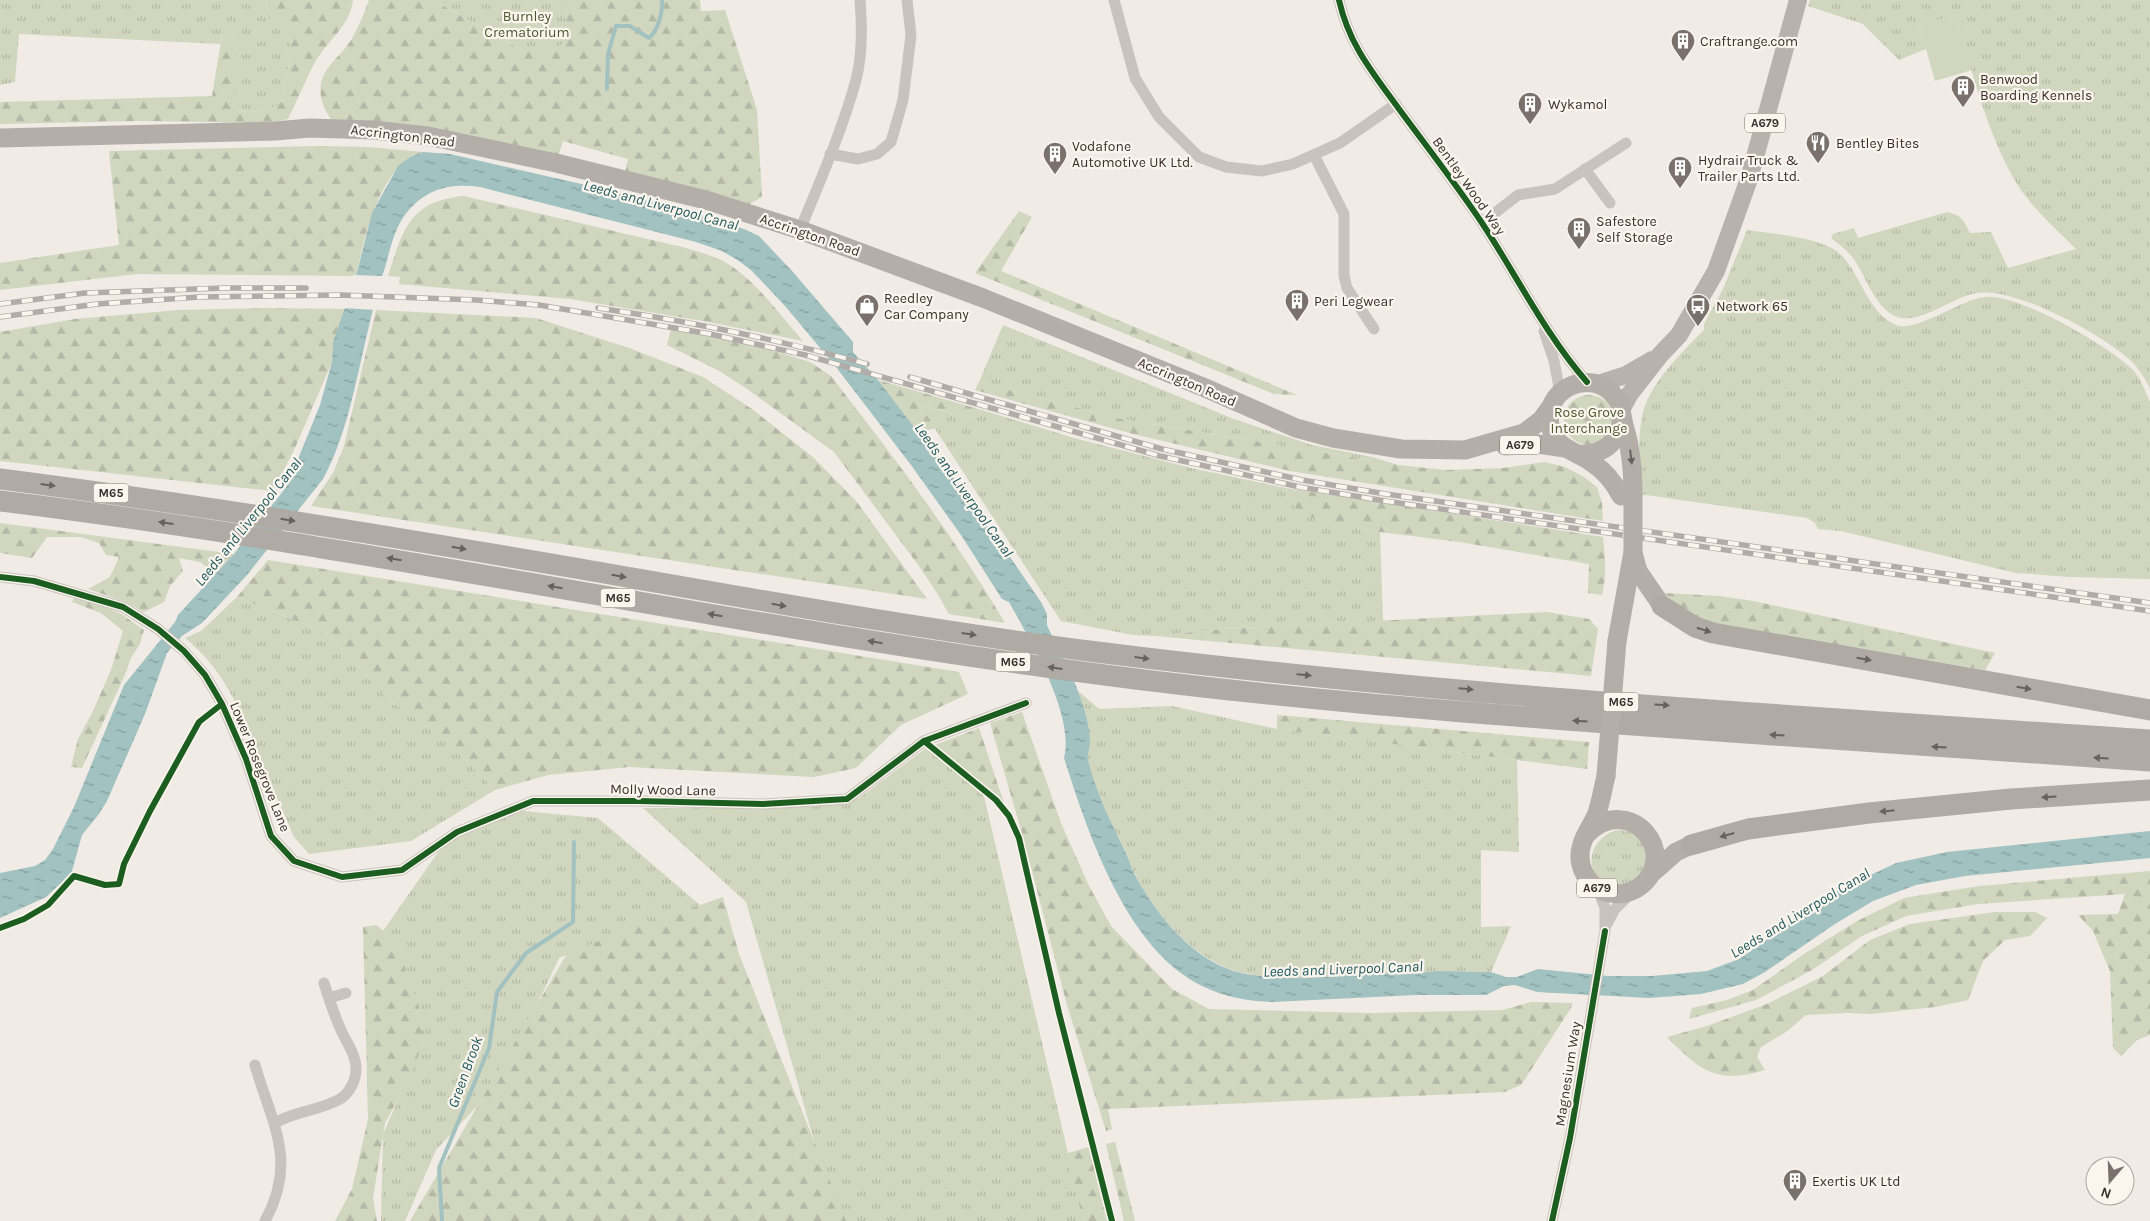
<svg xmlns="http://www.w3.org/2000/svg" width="2150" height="1221" font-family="Karla,sans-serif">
<defs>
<pattern id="grass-tufts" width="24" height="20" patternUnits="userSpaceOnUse" patternTransform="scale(1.25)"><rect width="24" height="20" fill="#d1d6bf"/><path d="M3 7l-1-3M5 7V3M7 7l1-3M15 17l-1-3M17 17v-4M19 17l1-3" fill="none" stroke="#b4b8a4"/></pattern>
<pattern id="forest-firs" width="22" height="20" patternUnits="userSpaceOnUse" patternTransform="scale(1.25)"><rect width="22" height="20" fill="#d1d6bf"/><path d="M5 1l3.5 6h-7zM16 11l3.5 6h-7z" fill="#b4b8a4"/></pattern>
<pattern id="water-ripples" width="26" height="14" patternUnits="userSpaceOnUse" patternTransform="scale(1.25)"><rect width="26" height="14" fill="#a1c2c1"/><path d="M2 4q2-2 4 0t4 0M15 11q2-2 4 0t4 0" fill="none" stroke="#849e9d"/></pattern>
</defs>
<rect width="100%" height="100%" fill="#f0ebe5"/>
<!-- grass -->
<path fill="url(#grass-tufts)" d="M0,0H269L266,3L269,17L289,30L290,58L282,102L264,112L233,110L237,37L222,35L220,44L19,34L15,82L0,85Z
M433,0H565C564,17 570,31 562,45L549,50H521Z
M1810,0H2150V388C2144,378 2139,368 2130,360C2101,334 2016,287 1977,293C1953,296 1918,327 1895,316C1874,306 1866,276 1853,258C1847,250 1839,244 1831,238L1833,234L1854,228L1858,238L1947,212C1961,215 1964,220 1970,233L1991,232L2008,268L2076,249C2056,229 2032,208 2017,184C1986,132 1973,72 1955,15L1919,25L1926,49L1899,60L1863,24L1808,6Z
M1747,230C1772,234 1819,237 1838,252C1861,272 1866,312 1896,325C1915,333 1962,299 1985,297C2018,293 2108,346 2132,369C2141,378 2145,391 2150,402V579L2070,577L2016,573L1841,531L1818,529L1815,523L1807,518L1639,494C1640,469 1637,442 1642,417C1647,386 1682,352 1704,330V324L1723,289Z
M1003,325L1234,419L1312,445L1372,457L1371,460L1121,419L979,382Z
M920,406L977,418L982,410L1074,438L1191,468L1286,488L1299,515L1380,532L1383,621L1223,629L1155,636L1133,635L1061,621Z
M237,597L324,632L391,701L446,740L495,790L411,841L309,854L294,837L236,703C221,675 209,658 185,638L201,631Z
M1077,690L1098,708L1102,709L1172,706L1277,729L1517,760L1519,852L1481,850V927L1511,926L1491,972L1438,971L1390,975L1385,973C1344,976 1288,982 1248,974C1197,964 1158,919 1135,874C1131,867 1128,858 1125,850C1119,838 1112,828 1108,816C1101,799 1081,760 1090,744Z
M930,745L982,788L1084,1221H837L746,902L643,808H778L859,798Z
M512,810L598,818L700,905L559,958L535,1009L479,1104L436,1150L405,1221H381L383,1134L424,1041L383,931L448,838Z
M1618,830C1642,832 1646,845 1647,866L1628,885C1622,885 1614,886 1609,884C1580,873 1590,836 1618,830Z"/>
<!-- forest -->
<path fill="url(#forest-firs)" d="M269,0H353C350,27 325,42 313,66C304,83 297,101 288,119L270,123L143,121L0,124V102L212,96L222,35L237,37L234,110L264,112L282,102L290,58L288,30L269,18L266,3Z
M369,0H433L521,50H549L562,45C570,32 564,17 565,0H700L701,11L725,10L757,110L762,197L746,206L625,173L628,159L563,141L558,157L335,124C324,112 316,93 323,77C328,65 339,56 347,46C357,32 363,16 369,0Z
M319,146L368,147L423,152C418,154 413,155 409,158C378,178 363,242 356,276L137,274L0,290V263L119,245L109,151Z
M464,196L686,248C698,252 712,255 723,261C755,279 779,314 803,341L703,321L570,299L399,284L400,277L388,276C403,230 409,201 464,196Z
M1019,211L1032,217L1001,271L1297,395L1274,394L975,273Z
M262,308L346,309L333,342L332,362L295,448L273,491L0,461V332L75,319L178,310Z
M376,310L536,318L632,349L703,377L752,409L814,458L857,502L927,599L311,506L333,473L344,446Z
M671,329L755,345L810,362L831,376C893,456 954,536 1005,623L949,614L937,593L919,566L834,452L747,389L721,372L667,345Z
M878,380L982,410L977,418L921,406L935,428L919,433Z
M979,382L1121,419L1370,460L1372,457L1398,465L1446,470L1503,468L1544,462L1565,467L1584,477L1597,487L1602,503L1603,521L1290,471L1133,434L975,390Z
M1564 420a25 25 0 1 1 50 0a25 25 0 1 1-50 0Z
M1286,488L1603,537C1605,557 1607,576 1602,595L1588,593L1589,564L1459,542L1380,532L1299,515Z
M0,523L234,554L216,574L200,562L179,558L183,571L170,586L164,602L144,612L125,602L88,589L110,577L119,557L106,555L99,543L81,537H47L32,558L0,553Z
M268,560L959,672L968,694L901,725L856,768L814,777L629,767L548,775L495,790L446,740L391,701L324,632L237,597Z
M1664,593L1720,596L1753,601L1995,653L1985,670L1705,622L1684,611Z
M75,596L120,613L144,630L140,644L131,658L124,677L82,768L71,767L78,739L93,711L111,670L123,631L101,613L72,602Z
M1547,612L1589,619L1598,629L1591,676L1155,636L1223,629Z
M1022,712L1061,823L1088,884L1111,926L1172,989L1209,1009L1371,1013L1502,1010L1531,1002L1572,1003L1571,1008L1521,1085L1505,1092L1108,1109L1112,1129L1106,1131L1067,1005L1023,837L990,723Z
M1277,715L1589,742L1587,769L1277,729Z
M979,728L1006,809L996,796L935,745Z
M2150,871V1035L2137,1040L2121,1056L2113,1048L2110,971L2093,931L2078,915L2118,914L2125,894L1978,904L1906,916L1862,936L1812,970L1756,1000L1689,1019L1692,1008L1727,1000L1753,990L1804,954L1857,921L1904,898L1979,886Z
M723,897L739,954L846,1221H410L568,952Z
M1995,912H2035L2047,918L2030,936L2005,940L1983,961L1968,1000L1935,1007L1871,1014L1847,1013L1806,1015L1786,1032L1761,1047L1757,1057L1765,1070C1717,1085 1699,1070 1667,1037L1707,1026L1767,1004L1823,976L1870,940L1910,924Z
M376,925L395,940L419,1007L424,1041L406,1085L385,1123L373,1198L377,1221H335L352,1189L368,1119L363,927Z
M1115,1142L1135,1221H1124L1106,1144Z
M1089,1147L1107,1221H1084L1065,1154Z"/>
<!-- garden -->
<path fill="#d1d6bf" d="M1955,15L1972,70L1935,81L1919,25Z"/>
<!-- water -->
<path fill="url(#water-ripples)" d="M423,152L450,154L590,186L696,213L744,229L759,236L793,272L853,342V352L878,380L975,506L1041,602L1047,614V625C1057,648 1071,670 1079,694C1084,708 1090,726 1090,742C1090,750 1086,752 1089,764C1097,795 1111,822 1125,851C1129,859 1131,868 1135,875C1157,915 1190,957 1234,971C1275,983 1342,976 1385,973L1391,975L1438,971L1491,972L1506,977H1517L1538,969L1608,976H1652L1707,971L1739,959L1835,892L1896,863L1947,852L2150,831V858L1965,876L1916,885L1873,901L1835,924L1765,972L1743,984L1701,994L1649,998L1537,992L1515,985L1504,986L1486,995H1416L1272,1002C1248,1001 1224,997 1202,986C1126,949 1088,833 1064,758C1075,715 1030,640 1009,602L1002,599L961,535L911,465L836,367L785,306L752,271L739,261L722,251L696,242L480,187C451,183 428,188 408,211C395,226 391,246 386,264C370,312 362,362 349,411C342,435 335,457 323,479L247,575L202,623L182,636L167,653L145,714L107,801L99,814L82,835L72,871L61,883L46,897L0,918V873L35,866L45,860L53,849L74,807L124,685L175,622L178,615L234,554L287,486L320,405L332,362L333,342L356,276L372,213L398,166L410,157Z"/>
<!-- pier -->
<path fill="#f0ebe5" d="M353,275L384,276L376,310L343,308Z"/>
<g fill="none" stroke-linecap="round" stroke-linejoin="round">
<!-- stream -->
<path stroke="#a1c2c1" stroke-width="4" d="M607,89L608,54L616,26H630L649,38C658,31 663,12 662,0
M442,1221L439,1168L489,1048L497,992L526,953L573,922L574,842"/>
<!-- minor -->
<path stroke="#c9c3be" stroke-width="11" d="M1114,0L1135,78L1159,117L1199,157L1226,167L1262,171L1293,164L1340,143L1396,104
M1339,0C1349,45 1373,73 1399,109C1427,147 1456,184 1482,223C1517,276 1545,334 1587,382
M830,154L858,159L877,154L891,142L903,100L911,35L907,0
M1314,155L1344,214V276L1347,288L1374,329
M1585,169L1610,203
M1482,223L1518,195L1555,189L1626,143
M800,230C820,181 842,131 856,80C862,57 862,24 860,0
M1544,331L1554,361L1560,392
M0,577L34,581L123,607L158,629L184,651L205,675L222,704L246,759L271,836L294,861L342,877L402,870L457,832L533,801H639L763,804L847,799L924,741L1026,703
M1607,924L1615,909L1630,894
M329,998L346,993
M255,1065C272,1124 298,1161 265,1221
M275,1123C295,1111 319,1111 340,1099C349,1094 356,1080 356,1070C357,1056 346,1042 341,1030C334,1015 329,999 324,983
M1552,1221L1570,1138L1605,931V908L1598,889"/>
<!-- primary -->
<path stroke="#b8b1ad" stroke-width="18" d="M1598,384L1626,375L1652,360
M1621,410L1629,395L1660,355L1679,335L1716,271L1749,179L1798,0"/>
<!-- trunk -->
<path stroke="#b4aea8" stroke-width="19" d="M0,138L275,131L310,128L373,130L428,136L556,163L706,200L800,230L983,298L1203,387L1296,428L1333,438L1401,449L1465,450L1524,433L1541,420L1552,405
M1505,446L1538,444L1565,448
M1577,454C1602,456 1618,444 1622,419
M1621,496C1614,482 1605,471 1591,462C1576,451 1557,449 1551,429C1539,389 1593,365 1616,398C1621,404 1621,412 1623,420C1624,428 1628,437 1629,446C1632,462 1633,479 1633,495
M1633,553L1638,571L1662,606
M1617,641L1633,552
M1587,834C1630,791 1682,855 1639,887C1631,893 1620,895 1610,893C1588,889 1575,865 1582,844C1585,833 1593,824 1597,813C1601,801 1603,788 1606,776
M1650,875L1676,852L1691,845"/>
<!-- motorway -->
<path stroke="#afaaa4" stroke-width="21" d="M0,479C195,504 388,536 581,569C753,599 924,630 1097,652C1446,696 1799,716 2150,740
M0,501C368,546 730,626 1097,674C1270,697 1444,711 1618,724C1795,737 1972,749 2150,761
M1662,606L1695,627L1713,633L2150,710
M1691,845L1748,829L1869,813L2011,799L2150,790"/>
<defs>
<path id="rail" d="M0,304L85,293L225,288H306
M598,308C689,321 779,340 867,364
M0,317L97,304L199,297L340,295L477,300L539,305L710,334L805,355L1160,456L1300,487L1385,501L2150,611
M910,377L1162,449L1302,480L1386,494L2150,603"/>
</defs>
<!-- rail casing -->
<use href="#rail" stroke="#b1aca8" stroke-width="5.5"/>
<!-- rail -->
<use href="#rail" stroke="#fbf5ee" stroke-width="4" stroke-dasharray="11" stroke-linecap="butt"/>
<!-- trunk-bridge -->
<path stroke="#b4aea8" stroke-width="19" d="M1633,552V495
M1606,776L1617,641"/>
<defs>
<path id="cycleway" d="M1339,0C1349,45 1373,73 1399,109C1427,147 1456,184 1482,223C1517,276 1545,334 1587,382
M0,577L34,581L123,607L158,629L184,651L205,675L222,704L246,759L271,836L294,861L342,877L402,870L457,832L533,801H639L763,804L847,799L924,741L1026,703
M924,741L996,800L1009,816L1019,838L1059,1013L1112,1221
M0,928L24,919L48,905L74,876L105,885L119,884L124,864L150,811L199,722L222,704
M1552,1221L1570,1138L1605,931"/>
</defs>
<!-- cycleway casing -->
<use href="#cycleway" stroke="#fbf5ee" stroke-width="9"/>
<!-- cycleway -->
<use href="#cycleway" stroke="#1b5e20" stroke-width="6"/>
</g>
<!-- one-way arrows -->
<defs><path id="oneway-solid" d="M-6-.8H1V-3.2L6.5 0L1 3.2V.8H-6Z" transform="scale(1.25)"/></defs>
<use fill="#6b625d" href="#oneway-solid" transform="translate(1631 457) rotate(83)"/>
<g fill="#69615b">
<use href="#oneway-solid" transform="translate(48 485) rotate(7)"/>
<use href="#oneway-solid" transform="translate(288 520) rotate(9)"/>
<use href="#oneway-solid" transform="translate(166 523) rotate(-172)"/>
<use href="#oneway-solid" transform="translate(459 548) rotate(10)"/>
<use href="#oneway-solid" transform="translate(394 559) rotate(-171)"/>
<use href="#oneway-solid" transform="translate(619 576) rotate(10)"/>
<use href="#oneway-solid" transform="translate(555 587) rotate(-170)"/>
<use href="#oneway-solid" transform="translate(779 605) rotate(10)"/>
<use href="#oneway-solid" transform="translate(715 615) rotate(-170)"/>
<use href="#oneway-solid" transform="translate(1704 630) rotate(17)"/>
<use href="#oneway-solid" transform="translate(969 634) rotate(8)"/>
<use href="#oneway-solid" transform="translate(875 642) rotate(-171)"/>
<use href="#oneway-solid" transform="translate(1142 658) rotate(7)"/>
<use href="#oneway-solid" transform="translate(1864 659) rotate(10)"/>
<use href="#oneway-solid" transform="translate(1055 668) rotate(-172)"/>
<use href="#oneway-solid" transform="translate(1304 675) rotate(5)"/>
<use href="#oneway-solid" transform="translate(2024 688) rotate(10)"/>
<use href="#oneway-solid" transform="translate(1466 689) rotate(5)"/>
<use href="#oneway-solid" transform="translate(1662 705) rotate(4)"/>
<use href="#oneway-solid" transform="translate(1580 721) rotate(-176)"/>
<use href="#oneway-solid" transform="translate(1777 735) rotate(-176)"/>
<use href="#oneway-solid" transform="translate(1939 747) rotate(-176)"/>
<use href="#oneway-solid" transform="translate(2101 758) rotate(-176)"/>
<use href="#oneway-solid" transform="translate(2049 797) rotate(176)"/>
<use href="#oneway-solid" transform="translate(1887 811) rotate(174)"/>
<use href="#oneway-solid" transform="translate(1727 835) rotate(164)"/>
</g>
<!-- icons -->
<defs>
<symbol id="building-pin" viewBox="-11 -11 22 30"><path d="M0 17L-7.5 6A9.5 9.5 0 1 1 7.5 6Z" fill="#7a716c" stroke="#fbf5ee"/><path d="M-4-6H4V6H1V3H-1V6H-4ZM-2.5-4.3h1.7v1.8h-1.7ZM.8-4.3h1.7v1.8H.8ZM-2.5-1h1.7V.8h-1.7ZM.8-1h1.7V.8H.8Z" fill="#fff"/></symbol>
<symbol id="restaurant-pin" viewBox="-11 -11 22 30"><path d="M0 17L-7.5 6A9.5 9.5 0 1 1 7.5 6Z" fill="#7a716c" stroke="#fbf5ee"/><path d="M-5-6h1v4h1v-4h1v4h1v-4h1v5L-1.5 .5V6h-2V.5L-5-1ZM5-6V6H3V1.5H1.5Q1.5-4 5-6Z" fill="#fff"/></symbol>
<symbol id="shop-pin" viewBox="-11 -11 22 30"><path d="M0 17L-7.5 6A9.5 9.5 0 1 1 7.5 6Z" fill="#7a716c" stroke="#fbf5ee"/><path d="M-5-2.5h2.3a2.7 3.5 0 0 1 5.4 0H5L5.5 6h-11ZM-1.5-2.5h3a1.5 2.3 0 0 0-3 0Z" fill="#fff"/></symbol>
<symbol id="bus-pin" viewBox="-11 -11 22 30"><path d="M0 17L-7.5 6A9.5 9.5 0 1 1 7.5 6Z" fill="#7a716c" stroke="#fbf5ee"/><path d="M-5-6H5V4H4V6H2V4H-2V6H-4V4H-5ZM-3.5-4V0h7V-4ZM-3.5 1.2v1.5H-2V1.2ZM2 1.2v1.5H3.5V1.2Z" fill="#fff"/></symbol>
</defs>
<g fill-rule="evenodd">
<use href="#building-pin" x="1669" y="27" width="28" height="38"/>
<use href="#building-pin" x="1949" y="73" width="28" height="38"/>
<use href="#building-pin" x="1516" y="90" width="28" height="38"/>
<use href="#restaurant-pin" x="1804" y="129" width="28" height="38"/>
<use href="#building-pin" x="1041" y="140" width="28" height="38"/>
<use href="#building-pin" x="1666" y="154" width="28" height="38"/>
<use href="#building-pin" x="1565" y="215" width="28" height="38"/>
<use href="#building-pin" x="1283" y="287" width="28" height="38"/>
<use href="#shop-pin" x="853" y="292" width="28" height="38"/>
<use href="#bus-pin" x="1684" y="292" width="28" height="38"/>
<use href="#building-pin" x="1781" y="1167" width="28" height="38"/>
</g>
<g text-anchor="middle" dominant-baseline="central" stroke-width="4.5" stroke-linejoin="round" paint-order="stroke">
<!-- shield labels -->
<g fill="#fbf5ee" stroke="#756b66" stroke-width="1">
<rect x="1745" y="113.5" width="40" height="19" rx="4"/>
<rect x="1500" y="435.5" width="40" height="19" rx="4"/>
<rect x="93.5" y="483.5" width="35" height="19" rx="4"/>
<rect x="600.5" y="588.5" width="35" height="19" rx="4"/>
<rect x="995.5" y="652.5" width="35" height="19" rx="4"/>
<rect x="1603.5" y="692.5" width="35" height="19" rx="4"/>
<rect x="1577" y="878.5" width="40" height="19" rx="4"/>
</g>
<g font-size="12" font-weight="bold" fill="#3b302b">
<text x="1765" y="123">A679</text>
<text x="1520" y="445">A679</text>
<text x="111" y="493">M65</text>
<text x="618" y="598">M65</text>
<text x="1013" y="662">M65</text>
<text x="1621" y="702">M65</text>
<text x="1597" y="888">A679</text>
</g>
<!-- park labels -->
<g font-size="14" fill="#4a5a2e" stroke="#fbf5ee">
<text x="527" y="16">Burnley<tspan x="527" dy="16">Crematorium</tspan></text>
<text x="1589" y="412">Rose Grove<tspan x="1589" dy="16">Interchange</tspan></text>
</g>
<!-- poi labels -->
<g font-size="14" fill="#3b302b" stroke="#fbf5ee" text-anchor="start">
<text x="1700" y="41">Craftrange.com</text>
<text x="1980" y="79">Benwood<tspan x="1980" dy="16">Boarding Kennels</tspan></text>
<text x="1548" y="104">Wykamol</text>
<text x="1836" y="143">Bentley Bites</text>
<text x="1072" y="146">Vodafone<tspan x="1072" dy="16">Automotive UK Ltd.</tspan></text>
<text x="1698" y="160">Hydrair Truck &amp;<tspan x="1698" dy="16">Trailer Parts Ltd.</tspan></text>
<text x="1596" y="221">Safestore<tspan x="1596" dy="16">Self Storage</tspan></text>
<text x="884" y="298">Reedley<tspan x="884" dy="16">Car Company</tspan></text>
<text x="1314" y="301">Peri Legwear</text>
<text x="1716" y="306">Network 65</text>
<text x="1812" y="1181">Exertis UK Ltd</text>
</g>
<!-- street labels -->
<g font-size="14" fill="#3b302b" stroke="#fbf5ee">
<text transform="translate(403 136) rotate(7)">Accrington Road</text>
<text transform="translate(1469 186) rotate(55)">Bentley Wood Way</text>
<text transform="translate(810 235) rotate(19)">Accrington Road</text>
<text transform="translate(1187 382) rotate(23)">Accrington Road</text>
<text transform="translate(260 767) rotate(68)">Lower Rosegrove Lane</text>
<text transform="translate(663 790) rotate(1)">Molly Wood Lane</text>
<text transform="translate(1568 1074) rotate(-81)">Magnesium Way</text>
</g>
<!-- water labels -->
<g font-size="15" font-style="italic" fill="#1f5a5e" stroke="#fbf5ee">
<text transform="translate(661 205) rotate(15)">Leeds and Liverpool Canal</text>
<text transform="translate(964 490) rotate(55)">Leeds and Liverpool Canal</text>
<text transform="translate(248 522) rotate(-51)">Leeds and Liverpool Canal</text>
<text transform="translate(1800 913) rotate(-31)">Leeds and Liverpool Canal</text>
<text transform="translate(1343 969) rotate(-2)">Leeds and Liverpool Canal</text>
<text transform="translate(465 1072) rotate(-70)">Green Brook</text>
</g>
</g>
<!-- north arrow -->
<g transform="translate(2110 1181) rotate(199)"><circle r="24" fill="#fbf5ee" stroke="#aea6a0"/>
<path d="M0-4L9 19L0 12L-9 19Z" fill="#7a716c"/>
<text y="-8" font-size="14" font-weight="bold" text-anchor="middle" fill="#3b302b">N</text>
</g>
</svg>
